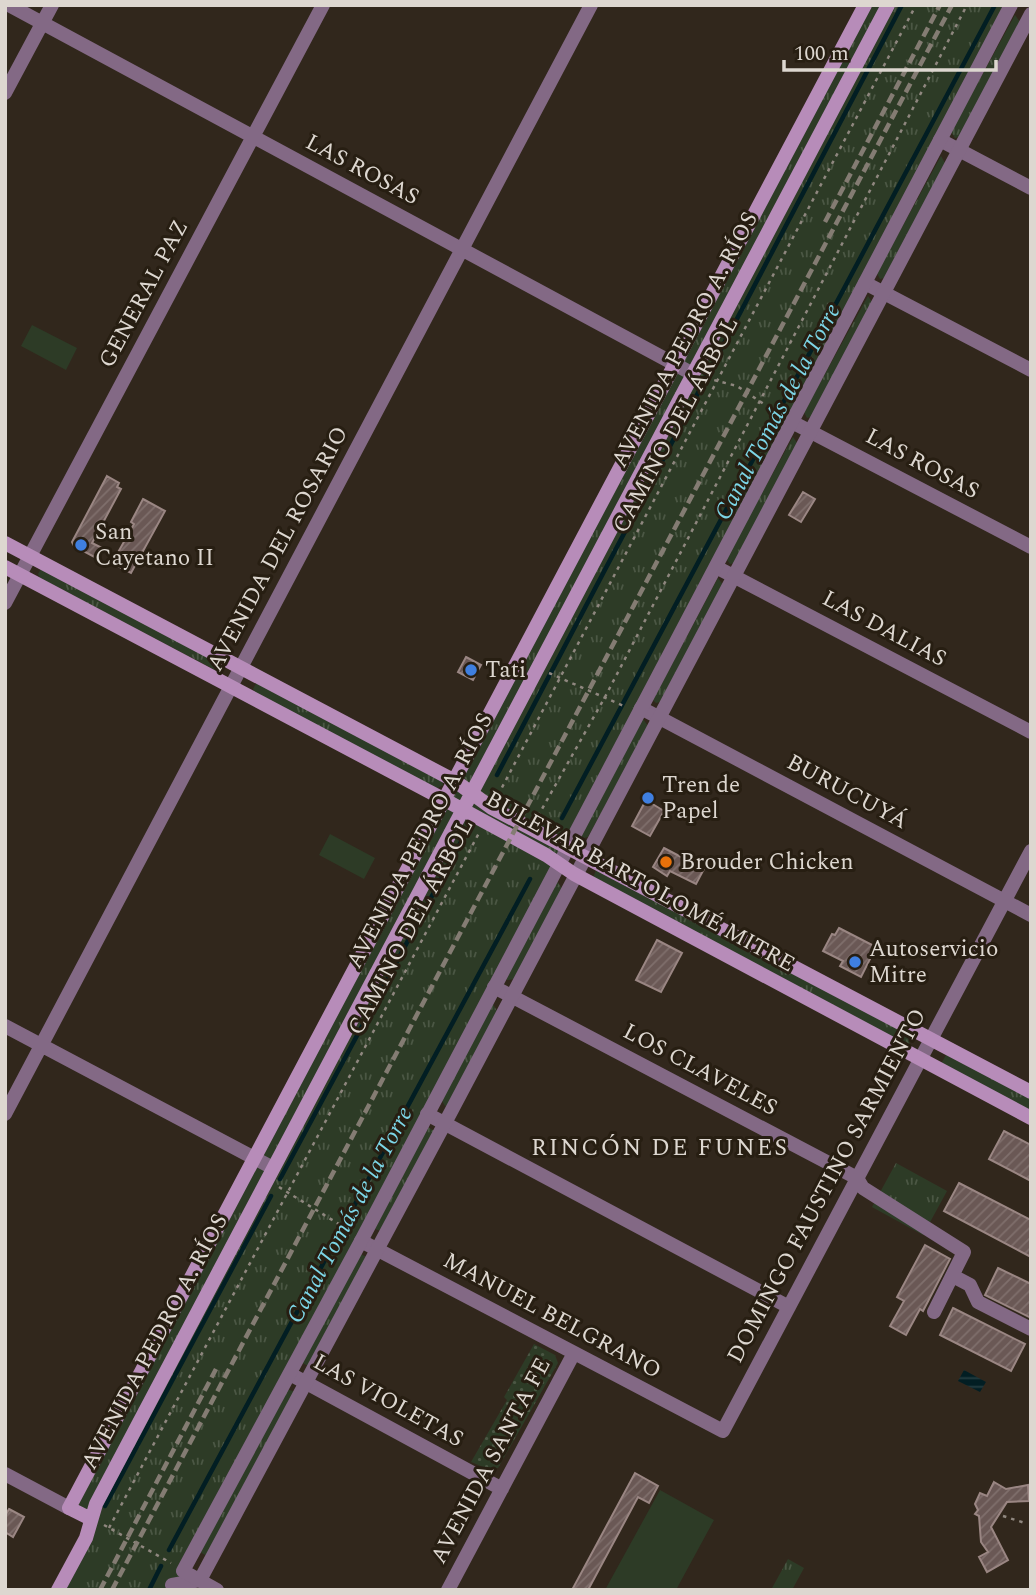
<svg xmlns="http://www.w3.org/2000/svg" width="1036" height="1595" font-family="Spectral,serif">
<defs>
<pattern id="grass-tufts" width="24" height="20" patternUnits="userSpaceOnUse" patternTransform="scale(1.75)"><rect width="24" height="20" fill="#2d3b26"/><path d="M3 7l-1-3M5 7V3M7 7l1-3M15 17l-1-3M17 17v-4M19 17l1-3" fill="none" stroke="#4b5744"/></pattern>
<pattern id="park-dots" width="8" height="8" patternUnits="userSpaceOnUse" patternTransform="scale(1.75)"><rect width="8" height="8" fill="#2d3b26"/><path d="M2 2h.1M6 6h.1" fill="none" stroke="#4b5744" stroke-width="1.8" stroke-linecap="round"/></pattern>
<pattern id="water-rules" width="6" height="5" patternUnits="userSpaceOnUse" patternTransform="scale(1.75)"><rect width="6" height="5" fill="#021e23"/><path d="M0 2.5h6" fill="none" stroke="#263e42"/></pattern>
<pattern id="building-hatch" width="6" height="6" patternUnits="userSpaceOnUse" patternTransform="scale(1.75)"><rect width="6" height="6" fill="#6a5855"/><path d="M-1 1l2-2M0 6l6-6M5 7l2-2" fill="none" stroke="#7f6f6c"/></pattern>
</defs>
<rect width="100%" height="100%" fill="#31271c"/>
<!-- grass -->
<path fill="url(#grass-tufts)" d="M865,5H1011L183,1571L169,1590H58L91,1519L69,1508Z
M1015,15L1020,22L959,137L955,138L951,132Z
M941,156L945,163L884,278L880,279L877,273Z
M868,296L872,302L811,417L807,418L804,412Z
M793,437L797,443L734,563L730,564L726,558Z
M42,567L222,663L223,668L217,671L40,578L38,574Z
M718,578L723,585L660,702L656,703L653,700Z
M257,682L442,780L443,785L436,789L255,692L253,689Z
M643,719L648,726L588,837L584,838L581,836Z
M596,870L907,1034L910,1044L908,1047L593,878Z
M557,881L562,889L515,979L507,980L505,975Z
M493,1004L497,1011L449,1105L445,1106L441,1099Z
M946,1055L1031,1098V1114L941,1064Z
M428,1127L434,1131L381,1231L375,1229Z
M896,1163L947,1191L923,1235L872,1207Z
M360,1254L367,1257L308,1366L301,1362Z
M287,1389L295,1392L207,1556L200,1552Z
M788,1559L804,1568L792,1590H771Z"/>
<!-- park -->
<path fill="url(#park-dots)" d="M534,1344L555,1355L558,1363L498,1468L488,1469L471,1462L507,1400L504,1397Z"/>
<!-- pitch -->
<path fill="#2d3b26" d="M32,325L77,348L66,370L21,346Z
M330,834L375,858L364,879L319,855Z
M660,1490L714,1520L676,1590H605Z"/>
<!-- water -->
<path fill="url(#water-rules)" d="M964,1370L986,1382L980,1392L958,1381Z"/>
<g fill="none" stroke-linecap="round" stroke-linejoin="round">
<!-- stream -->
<path stroke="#021e23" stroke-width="4.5" d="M497,775L902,5
M562,818L995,5
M280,1179L462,840
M105,1506L271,1196
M169,1550L530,879
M149,1590L161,1566"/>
</g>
<!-- building -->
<path fill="url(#building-hatch)" stroke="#9a8683" stroke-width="2" d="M107,476L119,483L117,487L121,489L92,543L104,549L98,559L74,546L72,542Z
M803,492L815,499L801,522L789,515Z
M143,499L165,511L131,573L112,563L134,524L131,522Z
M466,657L481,665L473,680L458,672Z
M646,800L664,811L650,836L632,826Z
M664,848L704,869L696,884L670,871L667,876L653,867Z
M839,928L876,947L861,977L840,966L843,961L823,951L832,934L835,935Z
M657,940L682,953L661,992L636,980Z
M1004,1131L1031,1145V1181L989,1159Z
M959,1183L1031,1220V1257L944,1211Z
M925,1245L950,1259L923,1311L920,1309L906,1335L890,1326L904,1301L897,1297Z
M998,1268L1031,1284V1318L985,1295Z
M953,1308L1025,1344L1011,1371L940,1335Z
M635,1473L658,1486L649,1503L638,1497L588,1590H572Z
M994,1482L1006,1489L1028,1485L1029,1501L1007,1502L991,1527L1008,1560L987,1572L979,1557L988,1552L981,1542L979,1516L975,1514L978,1510L975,1504L980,1493L987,1496Z
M9,1509L24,1517L13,1537L5,1532V1516Z"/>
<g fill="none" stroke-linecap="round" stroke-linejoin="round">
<!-- path -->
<path stroke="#8f877f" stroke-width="2.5" stroke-dasharray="3.5 5" stroke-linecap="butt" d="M706,378L737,386L780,415
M549,673L626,707
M498,795L916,5
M538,816L605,697L967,5
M279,1187L350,1231
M1003,1516L1025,1523
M104,1525L171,1563
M109,1528L479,833"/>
<!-- minor -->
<path stroke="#836985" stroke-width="14" d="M9,5L693,374
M5,93L52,5
M940,140L1031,188
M865,283L1031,370
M792,422L1031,547
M716,567L1031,732
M5,603L323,5
M641,708L1031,915
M494,987L857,1178L863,1188L964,1252L934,1312
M5,1026L273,1168
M5,1114L591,5
M427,1114L789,1307
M361,1241L723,1431L1031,851
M953,1276L970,1285L978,1302L1031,1329
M290,1374L502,1489
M5,1474L69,1508
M172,1585L200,1580
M448,1590L574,1353"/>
<!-- tertiary -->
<path stroke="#836985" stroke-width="14" d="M200,1580L445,1123L1031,14
M217,1590L183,1571L361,1241L1011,5"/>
<!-- secondary -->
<path stroke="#b78cb9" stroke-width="14" d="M5,543L455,781L492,808L1031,1092
M5,567L445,800L546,855L574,874L1031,1118
M91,1519L69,1508L865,5
M58,1590L86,1538L96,1504L888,5"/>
<!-- rail -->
<path stroke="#847c73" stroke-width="4.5" stroke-dasharray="10 5" stroke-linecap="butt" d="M825,222L940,5
M100,1590L216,1369
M112,1590L952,5"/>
</g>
<!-- markers -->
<g fill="#3f7fe0" stroke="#271e12" stroke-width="2.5">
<circle cx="81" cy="545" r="7"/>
<circle cx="471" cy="670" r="7"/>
<circle cx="648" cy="798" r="7"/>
<circle cx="855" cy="962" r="7"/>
</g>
<circle fill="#e8710a" stroke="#271e12" stroke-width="2.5" cx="666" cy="862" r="7"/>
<g text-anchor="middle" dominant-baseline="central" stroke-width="6" stroke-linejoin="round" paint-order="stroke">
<!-- street labels -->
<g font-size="23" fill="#ddd7d0" stroke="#271e12">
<text transform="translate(362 170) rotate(28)">LAS ROSAS</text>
<text transform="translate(144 294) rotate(-62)">GENERAL PAZ</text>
<text transform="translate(685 340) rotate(-62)">AVENIDA PEDRO A. RÍOS</text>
<text transform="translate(676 425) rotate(-62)">CAMINO DEL ÁRBOL</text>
<text transform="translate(922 464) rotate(28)">LAS ROSAS</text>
<text transform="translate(278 549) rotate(-62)">AVENIDA DEL ROSARIO</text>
<text transform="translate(884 629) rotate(28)">LAS DALIAS</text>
<text transform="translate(847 792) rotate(28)">BURUCUYÁ</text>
<text transform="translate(420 841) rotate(-62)">AVENIDA PEDRO A. RÍOS</text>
<text transform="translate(640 882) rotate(29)">BULEVAR BARTOLOMÉ MITRE</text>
<text transform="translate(411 927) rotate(-62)">CAMINO DEL ÁRBOL</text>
<text transform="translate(700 1070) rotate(28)">LOS CLAVELES</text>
<text transform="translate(827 1186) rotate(-62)">DOMINGO FAUSTINO SARMIENTO</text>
<text transform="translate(552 1316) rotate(28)">MANUEL BELGRANO</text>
<text transform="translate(155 1342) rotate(-62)">AVENIDA PEDRO A. RÍOS</text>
<text transform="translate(388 1401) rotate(29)">LAS VIOLETAS</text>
<text transform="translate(491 1461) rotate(-62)">AVENIDA SANTA FE</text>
</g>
<!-- poi labels -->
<g font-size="23" fill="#ddd7d0" stroke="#271e12" text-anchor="start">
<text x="95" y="532">San<tspan x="95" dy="26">Cayetano II</tspan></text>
<text x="485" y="670">Tati</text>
<text x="662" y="785">Tren de<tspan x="662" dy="26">Papel</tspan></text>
<text x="680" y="862">Brouder Chicken</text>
<text x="869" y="949">Autoservicio<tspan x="869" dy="26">Mitre</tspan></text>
</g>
<!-- water labels -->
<g font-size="24" font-style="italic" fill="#7cd5e6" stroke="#271e12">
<text transform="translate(778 412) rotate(-62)">Canal Tomás de la Torre</text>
<text transform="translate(350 1215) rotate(-62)">Canal Tomás de la Torre</text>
</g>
<!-- neighbourhood labels -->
<g font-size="24" letter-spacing="2" fill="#ddd7d0" stroke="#271e12">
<text x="660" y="1148">RINCÓN DE FUNES</text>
</g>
</g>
<!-- border -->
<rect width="1036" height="1595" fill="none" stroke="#ddd7d0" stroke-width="14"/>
<!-- scale -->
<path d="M784 60v10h212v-10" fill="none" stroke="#ddd7d0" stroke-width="3.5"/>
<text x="794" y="60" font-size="21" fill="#ddd7d0" stroke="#271e12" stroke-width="5" paint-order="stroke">100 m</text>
</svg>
